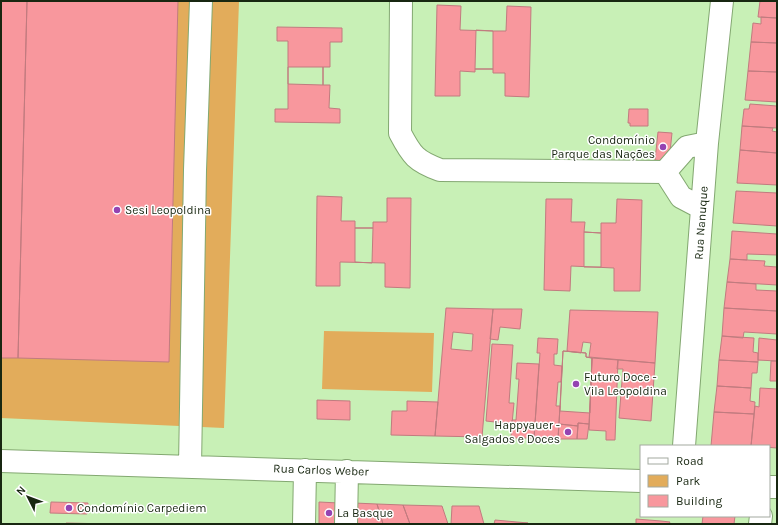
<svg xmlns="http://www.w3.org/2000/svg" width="778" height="525" font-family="Karla,sans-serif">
<rect width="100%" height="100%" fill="#c8f0b6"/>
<!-- green -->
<path fill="#e2ac5b" d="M1,1H239L224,428L1,418Z
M324,331L434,333L432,392L322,389Z"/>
<!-- building -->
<path fill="#f8979d" stroke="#c17b7f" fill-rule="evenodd" d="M1,1H27L18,358H1Z
M27,1H178L169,362L18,358Z
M760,1H777V18L758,17Z
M437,5L461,6L460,30L493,31H506L507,6L531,7L529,97L505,96V73H493V69H475V72L460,71V96H435Z
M761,17L777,18V43L751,42L753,23L761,24Z
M277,27L342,28V42H330V67H323V85H330L329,108L340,109V123L275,122V109H288V41H277Z
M476,30L493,31V69H475Z
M751,42L777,43V72L748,71Z
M288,67H323V85L288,84Z
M748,71L777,72V102L745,100Z
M750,104L777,106V128L742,126L744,109H749Z
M629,109H648V126H630V123H628Z
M742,126L773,128L772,131L777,132V153L740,150Z
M658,132L672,133L669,162L655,160Z
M740,150L777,153V185L737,183Z
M736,191L777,193V226L733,223Z
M317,196L342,197L341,221H355V228H373V222H387V198H411L410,288L385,287V263L340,262V286H316Z
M546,199H572L571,222H585L584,232L601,233V223H616L617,199L642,200L640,291H614V268L571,266L570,291L544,290Z
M355,228H373L372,263L355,262Z
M732,231L777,234V255L747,254V260L730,259Z
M584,232L601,233V267H584Z
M730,259L765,261L764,266L777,267V285L727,282Z
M727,282L756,284V290L777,291V311L724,308Z
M446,308L493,309L482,437L435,436ZM453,332L473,334L472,351L451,349Z
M724,308L777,311V334L744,332L743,338L722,336Z
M493,309H522L520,329L500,327L498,340L490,339Z
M570,310L658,312L655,363L589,357L591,343L583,342L581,353L567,351Z
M722,336L754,338L753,352L758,353V362L719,360Z
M538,338L558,339L557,354H554V365L562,366L561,382H558L556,406H560L558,439L534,438L540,353H537Z
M759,338L777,340V361L758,360Z
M492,344L513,345L509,403H514L512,424L486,421Z
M563,351L586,353V357L592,358L589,424L578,423V426L559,424Z
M563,351L586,353V357L592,358L590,413L560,411Z
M592,358L618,360L615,440H606V431L589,430Z
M618,360L655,363L651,421L619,418L623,369H617Z
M719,360L758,362L757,373H752L751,388L717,386Z
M771,361H777V381H770Z
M517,363L539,364L534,438H511L512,420H516L519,379H516Z
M717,386L751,388L750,401L755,402L754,414L714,412Z
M760,388L777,389V448L751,446L755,406L759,407Z
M317,400L350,401V420L317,419Z
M407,401L438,402L435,436L391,435L392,411H407Z
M714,412L754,414L751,446H711Z
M578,423L589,424L587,439H577Z
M559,424L578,426L577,439H558Z
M51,502L88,503L87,514L50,513Z
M319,502L339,503L338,524H319Z
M354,503L377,504L383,524H354Z
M377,504L403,505L410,524H383Z
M403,505L442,506L448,524H410Z
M452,506H479L484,524H451Z
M703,516H735L734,524H702Z
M636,519L661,521L670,522L669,524H636Z
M495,520L528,523L494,524Z
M66,523L110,524H66Z"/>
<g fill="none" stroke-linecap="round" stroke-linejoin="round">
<defs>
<path id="minor" d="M401,1L400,133C412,156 416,161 440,170L665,172
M702,208L681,197L665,172L687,147L707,143
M684,446L707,143L722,1
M1,461L641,481
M190,467L195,170L201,1
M769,487H777
M304,524L305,470
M346,524L347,471
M760,524L761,516"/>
</defs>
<!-- minor casing -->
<use href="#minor" stroke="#83a871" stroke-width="24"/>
<!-- minor -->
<use href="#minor" stroke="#fff" stroke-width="22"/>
</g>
<!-- markers -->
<g fill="#9443b2" stroke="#fff" stroke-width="1.5">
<circle cx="663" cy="147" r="4"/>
<circle cx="117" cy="210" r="4"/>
<circle cx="576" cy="384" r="4"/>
<circle cx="568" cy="432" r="4"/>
<circle cx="69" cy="508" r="4"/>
<circle cx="329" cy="513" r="4"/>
</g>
<g text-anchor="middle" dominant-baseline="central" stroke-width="3" stroke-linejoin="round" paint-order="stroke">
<!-- poi labels -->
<g font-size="12" fill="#182711" stroke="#fff" text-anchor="start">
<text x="655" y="140" text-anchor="end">Condomínio<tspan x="655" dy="14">Parque das Nações</tspan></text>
<text x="125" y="210">Sesi Leopoldina</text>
<text x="584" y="377">Futuro Doce -<tspan x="584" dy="14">Vila Leopoldina</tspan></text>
<text x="560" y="425" text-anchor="end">Happyauer -<tspan x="560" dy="14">Salgados e Doces</tspan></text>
<text x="77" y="508">Condomínio Carpediem</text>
<text x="337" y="513">La Basque</text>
</g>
<!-- street labels -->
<g font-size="12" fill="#182711" stroke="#fff">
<text transform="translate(701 223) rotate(-86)">Rua Nanuque</text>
<text transform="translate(321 470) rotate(2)">Rua Carlos Weber</text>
</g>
</g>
<!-- border -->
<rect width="778" height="525" fill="none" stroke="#182711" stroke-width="4"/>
<!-- legend -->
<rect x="640" y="445" width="130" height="72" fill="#ffffff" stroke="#a3a9a0"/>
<rect x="648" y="458" width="20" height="6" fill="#ffffff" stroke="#a3a9a0"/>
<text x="676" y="465" font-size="12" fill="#182711">Road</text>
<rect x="648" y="475" width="20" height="12" fill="#e2ac5b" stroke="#a3a9a0"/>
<text x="676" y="485" font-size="12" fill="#182711">Park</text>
<rect x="648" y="495" width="20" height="12" fill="#f8979d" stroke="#a3a9a0"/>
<text x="676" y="505" font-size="12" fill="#182711">Building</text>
<!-- north arrow -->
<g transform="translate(28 497) rotate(312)" stroke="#ffffff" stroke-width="3" paint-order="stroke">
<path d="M0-3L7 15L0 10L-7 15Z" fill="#182711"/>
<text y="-6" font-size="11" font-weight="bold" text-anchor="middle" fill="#182711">N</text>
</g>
</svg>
